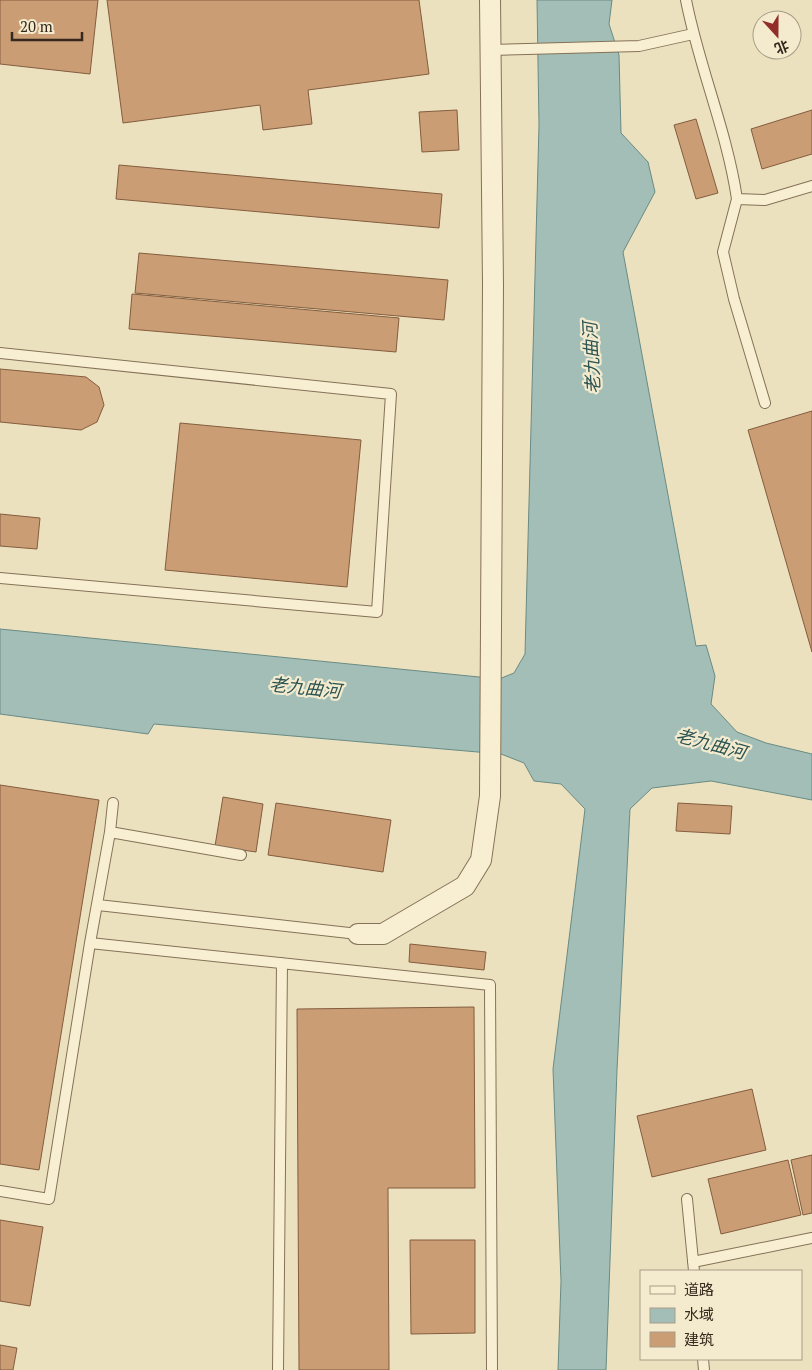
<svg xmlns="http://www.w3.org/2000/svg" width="812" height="1370" font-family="'PT Serif','Noto Sans SC',serif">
<rect width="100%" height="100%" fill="#ece1be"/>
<!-- water -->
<path fill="#a2beb7" stroke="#698b85" d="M537,0H612L609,24L619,55L621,133L648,162L655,192L623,252L696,646L706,645L715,676L711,704L737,732L766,743L812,754V800L711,781L652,788L630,809L617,1070L606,1370H558L561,1281L553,1069L585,809L561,784L534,781L524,763L501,754L154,724L148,734L0,714V629L499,679L514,673L525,654L539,125Z"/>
<!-- building -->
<path fill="#ca9d75" stroke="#835d3e" d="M0,0H98L90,74L0,64Z
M107,0H419L429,74L308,90L312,124L263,130L260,105L123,123Z
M457,110L459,150L422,152L419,112Z
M812,110V154L762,169L751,129Z
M696,119L718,193L696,199L674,125Z
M119,165L442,194L439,228L116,199Z
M139,253L448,280L444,320L135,293Z
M132,294L399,318L396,352L129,329Z
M0,369L86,377L99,387L104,405L97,422L81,430L0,422Z
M812,411V652L748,430Z
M180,423L361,440L347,587L165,570Z
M0,514L40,518L37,549L0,546Z
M0,785L99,800L39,1170L0,1164Z
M223,797L263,804L256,852L215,846Z
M276,803L391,820L383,872L268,855Z
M678,803L732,806L730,834L676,831Z
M410,944L486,952L484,970L409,962Z
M474,1007L475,1188H388L389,1370H299L297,1009Z
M752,1089L766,1150L652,1177L637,1116Z
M812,1155V1213L803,1215L791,1160Z
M788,1160L801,1215L721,1234L708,1179Z
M0,1220L43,1227L30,1306L0,1301Z
M410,1240H475V1333L411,1334Z
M0,1345L17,1348L13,1370H0Z"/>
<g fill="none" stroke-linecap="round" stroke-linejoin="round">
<defs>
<path id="lane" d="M686,0C699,67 727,131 737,199
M490,50L639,46L693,34
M0,353L391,394L377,612L0,578
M765,403L734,299L723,252L737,199L765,200L812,186
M110,832L241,855
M98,905L358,934
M90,943L490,985L492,1370
M0,1191L49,1199L90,943L110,832L113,803
M687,1199L694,1271
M693,1262L812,1238
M703,1359L704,1370
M278,1370L282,963"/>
<path id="street" d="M358,934H383L465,886L481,860L490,796L493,285L490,0"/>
</defs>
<!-- lane casing -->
<use href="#lane" stroke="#847258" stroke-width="12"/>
<!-- street casing -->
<use href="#street" stroke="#847258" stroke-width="22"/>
<!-- lane -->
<use href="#lane" stroke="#f8eed1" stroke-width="10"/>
<!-- street -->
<use href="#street" stroke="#f8eed1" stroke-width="20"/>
</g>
<g text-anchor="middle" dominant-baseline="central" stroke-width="4.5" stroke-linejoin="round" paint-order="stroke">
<!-- water labels -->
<g font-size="18" font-style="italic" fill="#2b5453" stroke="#f4ebce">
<text transform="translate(591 358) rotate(-93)">老九曲河</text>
<text transform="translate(305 687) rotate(6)">老九曲河</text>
<text transform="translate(711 743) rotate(15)">老九曲河</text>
</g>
</g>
<!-- legend -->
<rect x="640" y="1270" width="162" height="90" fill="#f4ebce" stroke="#a79d87"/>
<rect x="650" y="1286" width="25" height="8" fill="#f8eed1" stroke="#a79d87"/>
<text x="684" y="1295" font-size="15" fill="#34291c">道路</text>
<rect x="650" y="1308" width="25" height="15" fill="#a2beb7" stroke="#a79d87"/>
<text x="684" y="1320" font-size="15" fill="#34291c">水域</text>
<rect x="650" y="1332" width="25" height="15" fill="#ca9d75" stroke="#a79d87"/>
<text x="684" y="1345" font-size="15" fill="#34291c">建筑</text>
<!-- north arrow -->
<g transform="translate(777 35) rotate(159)"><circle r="24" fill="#f4ebce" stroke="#a79d87"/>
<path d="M0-4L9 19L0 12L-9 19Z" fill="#922e29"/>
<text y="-8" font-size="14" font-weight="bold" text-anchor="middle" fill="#34291c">北</text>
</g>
<!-- scale -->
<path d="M12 32v8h70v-8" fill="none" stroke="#34291c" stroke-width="2.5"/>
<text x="20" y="32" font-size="15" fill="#34291c" stroke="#f4ebce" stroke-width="4" paint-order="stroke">20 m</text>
</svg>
